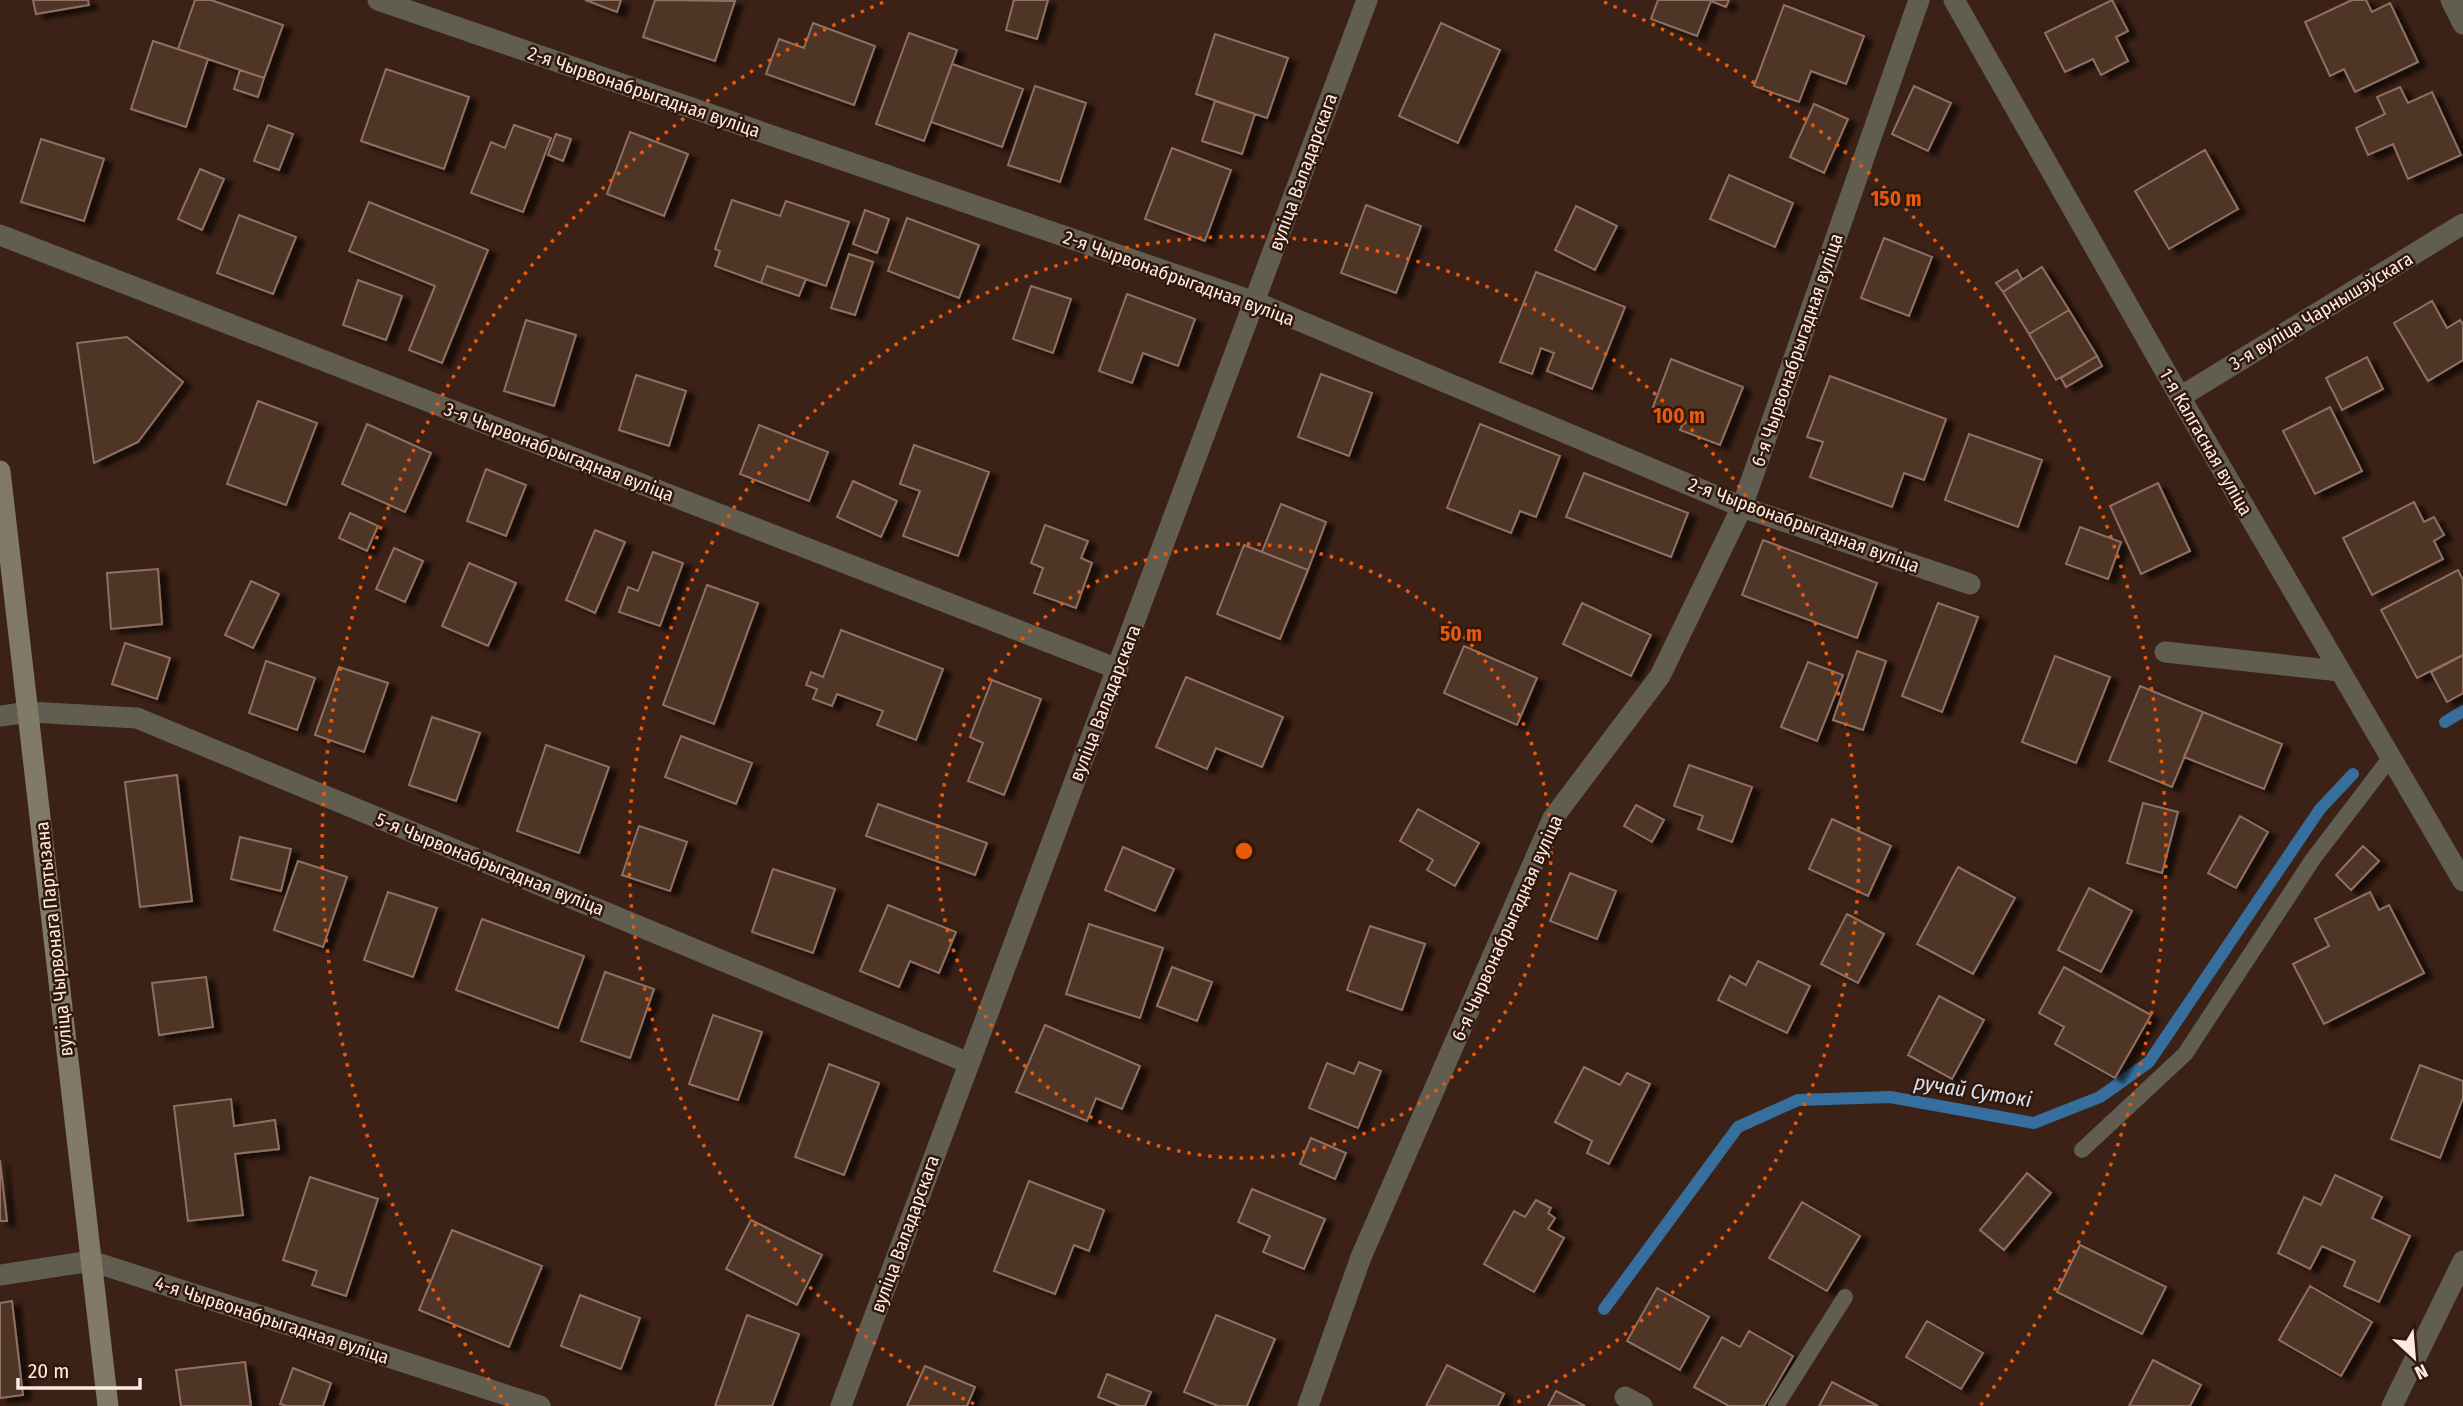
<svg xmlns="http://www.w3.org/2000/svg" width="2463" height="1406" font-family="'Fira Sans Condensed',sans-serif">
<defs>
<filter id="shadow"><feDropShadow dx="8" dy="4.5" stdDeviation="2" flood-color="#0009"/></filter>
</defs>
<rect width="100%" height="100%" fill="#3b2116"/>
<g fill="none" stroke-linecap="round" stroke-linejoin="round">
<!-- stream -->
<path stroke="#366f9d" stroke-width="12" d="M2445,722L2463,711
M1604,1309L1738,1127L1798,1100L1890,1097L2034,1123L2100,1097L2149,1062L2320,809L2353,774"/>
</g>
<!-- building -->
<path fill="#503528" stroke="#8f7062" stroke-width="2" filter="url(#shadow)" d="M33,0H88L89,5L36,14Z
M195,0H211L283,25L264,78L178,49Z
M585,0H621L617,12Z
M655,0L735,1L715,61L643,37Z
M1014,0H1048L1037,39L1006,30Z
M1658,0H1729L1726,7L1711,1L1697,36L1651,19Z
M2112,0L2128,31L2116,37L2128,61L2101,75L2093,59L2065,72L2045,33Z
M2352,0H2366L2372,12L2390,3L2418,62L2355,92L2344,69L2330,76L2305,22Z
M1784,5L1864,36L1846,84L1811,71L1799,102L1754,86Z
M813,23L875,46L854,105L766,74L779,39L804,48Z
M1441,23L1500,50L1458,143L1399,116Z
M909,33L957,50L924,141L876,124Z
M1215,34L1288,58L1267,118L1196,94Z
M153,41L208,59L186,127L131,109Z
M952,64L1023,89L1002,147L931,122Z
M386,69L469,97L444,169L361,141Z
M240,70L264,78L258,97L234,89Z
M1035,86L1086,103L1060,182L1008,165Z
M1914,86L1951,103L1928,151L1892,134Z
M2400,87L2408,103L2432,92L2461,155L2408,179L2393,144L2368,155L2356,128L2385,114L2377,97Z
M1215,101L1255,114L1242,154L1202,141Z
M1814,104L1848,119L1824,173L1790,157Z
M268,125L293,134L279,170L254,161Z
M514,125L551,138L523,212L471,193L491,142L505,148Z
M630,132L688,154L664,216L607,194Z
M556,134L571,139L563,161L548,155Z
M41,139L104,159L84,221L21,202Z
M1172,148L1231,170L1205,241L1145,219Z
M2205,150L2238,209L2169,249L2135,191Z
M200,169L224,179L202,230L178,219Z
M1729,175L1793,203L1775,247L1710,219Z
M732,200L780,216L786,201L849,222L826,286L767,266L761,283L715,266L720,251L715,249Z
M369,202L488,250L442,363L409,350L435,286L349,251Z
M1366,205L1421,226L1396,293L1341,273Z
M1576,206L1617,226L1595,270L1555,250Z
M865,210L889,219L877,253L853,244Z
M239,215L296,237L273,294L217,273Z
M907,218L979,245L959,298L888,271Z
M1884,238L1932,257L1909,316L1861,298Z
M849,254L873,262L855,315L831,308Z
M767,266L806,279L799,296L761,283Z
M2042,267L2069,310L2029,334L2003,292Z
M2017,270L2022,279L2003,292L1996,283Z
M1536,272L1625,307L1592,389L1547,371L1554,353L1541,348L1532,374L1500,362Z
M358,280L402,296L386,340L343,325Z
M1031,286L1071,299L1053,353L1013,339Z
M1127,294L1195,319L1178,366L1143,353L1132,383L1099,371Z
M2432,301L2447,328L2460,320L2463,324V360L2428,381L2394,323Z
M2069,310L2097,356L2056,380L2029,334Z
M526,320L576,335L554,406L504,391Z
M127,337L183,382L138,442L94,463L77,343Z
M2097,356L2102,366L2066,387L2061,378Z
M2367,357L2383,389L2342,410L2326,378Z
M1671,359L1743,387L1720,445L1680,430L1685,419L1653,407Z
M1321,374L1372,393L1349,456L1298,437Z
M636,375L686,391L669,446L619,430Z
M1830,376L1946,419L1924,480L1904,473L1892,507L1810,477L1823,442L1807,437Z
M258,401L317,423L286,505L227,484Z
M2330,407L2362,471L2315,494L2283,431Z
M367,424L431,453L405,512L342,484Z
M1480,424L1560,456L1536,517L1520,511L1511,533L1447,508Z
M759,425L828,452L809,501L740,474Z
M1969,434L2042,460L2018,527L1945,500Z
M914,445L989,472L958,556L903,536L920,491L900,484Z
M486,469L526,485L506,536L467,521Z
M1584,473L1688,513L1671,557L1566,517Z
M853,481L897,501L881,537L837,517Z
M2158,483L2190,551L2141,574L2110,506Z
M2414,502L2424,522L2434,517L2444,535L2434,541L2443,559L2372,595L2343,538Z
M1281,504L1326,522L1308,570L1262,552Z
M350,513L378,526L367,551L339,538Z
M1045,525L1088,541L1081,558L1092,563L1076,608L1034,593L1043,568L1031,563Z
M2080,527L2121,542L2108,579L2066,564Z
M595,530L625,542L595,613L566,600Z
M1763,540L1877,583L1857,638L1742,595Z
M1244,545L1308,570L1280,639L1217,614Z
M394,548L423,561L405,602L376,589Z
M653,552L683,563L660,626L619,612L628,587L638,591Z
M469,563L516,583L488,646L442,626Z
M158,569L162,624L111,629L107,573Z
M2458,570L2463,580V655L2417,678L2381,610Z
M251,581L279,594L253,648L225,635Z
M707,585L758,603L714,724L663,705Z
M1582,603L1651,635L1631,676L1563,644Z
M1938,603L1978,617L1942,712L1902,696Z
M841,630L943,669L916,740L877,725L883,711L837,694L832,706L813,699L817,689L806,685L811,672L823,677Z
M125,643L170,658L157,699L112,684Z
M1464,646L1537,678L1517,725L1444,693Z
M1857,651L1886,661L1863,730L1833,720Z
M2463,655V693L2447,702L2431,672Z
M2055,656L2110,677L2076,763L2022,742Z
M266,661L315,678L297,730L249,713Z
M1808,662L1843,675L1817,741L1781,727Z
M339,667L388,683L364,752L315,735Z
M1186,677L1283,717L1262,767L1216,748L1207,769L1156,747Z
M992,680L1041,699L1004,795L968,781L983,743L970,737Z
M2140,686L2203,712L2172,787L2109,761Z
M2203,712L2282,744L2264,789L2184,757Z
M432,717L480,733L456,801L409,785Z
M681,736L752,763L736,804L665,777Z
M546,745L609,767L579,853L517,831Z
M1689,765L1752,787L1732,842L1698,829L1703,816L1674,806Z
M177,775L192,901L140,907L125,782Z
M2143,803L2178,812L2162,873L2127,863Z
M878,804L987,843L975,875L866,836Z
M1636,805L1664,820L1652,842L1624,826Z
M1418,809L1479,843L1455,886L1427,870L1433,860L1400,841Z
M2240,816L2268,832L2236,888L2208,873Z
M1832,819L1891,846L1868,896L1809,869Z
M639,826L687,842L670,891L622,875Z
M240,837L291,849L281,891L231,879Z
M2363,846L2379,861L2351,890L2336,875Z
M1123,847L1174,869L1155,911L1105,890Z
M298,861L347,877L323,947L274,930Z
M1958,867L2015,898L1973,974L1917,944Z
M773,869L835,889L813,953L752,932Z
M1570,873L1616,891L1597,939L1550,921Z
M2089,888L2132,911L2101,972L2058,950Z
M388,892L437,908L413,977L364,960Z
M2370,892L2379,910L2389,905L2424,973L2324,1024L2293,964L2329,946L2315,919Z
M888,905L956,932L939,973L910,961L899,987L860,971Z
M1847,914L1884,934L1858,983L1821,964Z
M482,919L584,956L558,1028L456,990Z
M1089,924L1163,948L1140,1018L1066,994Z
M1370,926L1425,944L1402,1010L1347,990Z
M1758,961L1810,986L1787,1033L1718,1000L1730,976L1746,985Z
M1172,967L1212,982L1197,1021L1157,1006Z
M2064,967L2151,1015L2115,1078L2055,1044L2064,1027L2039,1013Z
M605,972L654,989L630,1058L581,1041Z
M206,977L213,1027L159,1035L152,983Z
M1939,996L1984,1020L1952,1079L1908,1055Z
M713,1015L762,1032L738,1100L689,1084Z
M1045,1025L1140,1066L1122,1109L1096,1098L1087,1121L1016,1092Z
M1359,1062L1381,1071L1358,1128L1309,1108L1327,1063L1354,1074Z
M829,1064L879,1083L844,1175L795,1157Z
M2420,1065L2463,1081V1098L2440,1158L2391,1139Z
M1584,1067L1620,1085L1627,1073L1650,1084L1609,1164L1587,1153L1592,1141L1555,1122Z
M231,1099L234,1126L275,1120L279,1149L235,1154L243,1215L188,1221L174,1106Z
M1311,1138L1346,1153L1335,1179L1300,1164Z
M0,1160L7,1221H0Z
M2027,1173L2051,1193L2004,1250L1980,1230Z
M2335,1175L2382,1197L2372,1218L2410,1236L2379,1302L2344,1286L2355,1261L2322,1246L2310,1269L2278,1253L2304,1197L2321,1205Z
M310,1177L378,1199L346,1296L312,1285L317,1271L283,1260Z
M1029,1181L1104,1210L1089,1251L1074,1245L1055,1294L994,1271Z
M1252,1189L1325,1219L1304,1269L1263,1252L1270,1236L1238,1222Z
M1536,1200L1551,1208L1548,1213L1555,1218L1548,1229L1564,1238L1534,1292L1484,1264L1514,1211L1525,1217Z
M1802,1202L1860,1236L1827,1291L1769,1258Z
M751,1220L822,1255L797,1305L726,1269Z
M452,1230L542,1266L509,1347L419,1310Z
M2080,1245L2166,1287L2142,1334L2057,1292Z
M2310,1286L2372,1322L2341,1376L2279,1340Z
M1657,1288L1709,1317L1680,1370L1627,1341Z
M580,1295L640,1318L621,1369L561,1346Z
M12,1301L23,1395L0,1398V1303Z
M747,1315L799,1334L772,1406H715Z
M1216,1315L1275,1339L1247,1406H1218L1184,1392Z
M1927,1321L1983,1353L1961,1389L1906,1357Z
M1749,1331L1793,1356L1764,1406H1729L1694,1387L1722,1337L1740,1347Z
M2153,1360L2201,1385L2190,1406H2129Z
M245,1362L251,1406H181L176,1370Z
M1447,1365L1504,1394L1498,1406H1426Z
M925,1366L975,1387L967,1406H907Z
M293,1368L331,1383L323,1406H287L280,1404Z
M1107,1374L1151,1392L1145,1406H1120L1098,1397Z
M1832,1382L1878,1406H1819Z
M1556,1391L1585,1406H1548Z"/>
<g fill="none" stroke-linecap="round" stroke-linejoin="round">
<!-- lane -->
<path stroke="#615d50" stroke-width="16" d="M2082,1150L2185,1054L2313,859L2391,757
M1776,1406L1845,1297"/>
<!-- street -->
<path stroke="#615d50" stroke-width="21" d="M378,0L1255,302L1742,507L1970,584
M1954,0L2180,397L2463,881
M2451,0L2463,24
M0,235L1118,669
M2180,397L2463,224
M2165,652L2339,671
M0,716L29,712L137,718L969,1063
M0,1275L91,1261L540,1406
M1625,1397L1642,1406
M841,1406L1367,0
M1308,1406L1361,1257L1553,818L1660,676L1742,507L1919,0
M2392,1406L2463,1261"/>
<!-- secondary -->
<path stroke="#807a66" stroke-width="21" d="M0,471L108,1406"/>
</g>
<!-- distance rings -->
<g fill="none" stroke="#e8590c" stroke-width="3.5" stroke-dasharray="3.5 7">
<circle cx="1244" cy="851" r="307"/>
<path d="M974 1404A615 615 0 1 1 1514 1404"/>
<path d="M508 1406A922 922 0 0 1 884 2M1604 2A922 922 0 0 1 1980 1406"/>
</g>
<g text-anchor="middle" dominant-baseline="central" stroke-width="5" stroke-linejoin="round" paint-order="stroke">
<!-- street labels -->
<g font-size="19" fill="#fdebe3" stroke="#30180c">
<text transform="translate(644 92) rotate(19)">2-я Чырвонабрыгадная вуліца</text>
<text transform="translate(1303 172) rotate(-70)">вуліца Валадарскага</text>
<text transform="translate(1179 278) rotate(20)">2-я Чырвонабрыгадная вуліца</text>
<text transform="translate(2321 311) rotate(-31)">3-я вуліца Чарнышэўскага</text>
<text transform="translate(1797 350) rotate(-71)">6-я Чырвонабрыгадная вуліца</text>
<text transform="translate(2206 442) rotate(60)">1-я Калгасная вуліца</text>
<text transform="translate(559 452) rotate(21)">3-я Чырвонабрыгадная вуліца</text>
<text transform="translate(1804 525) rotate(20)">2-я Чырвонабрыгадная вуліца</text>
<text transform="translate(1105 703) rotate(-69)">вуліца Валадарскага</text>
<text transform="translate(490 864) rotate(22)">5-я Чырвонабрыгадная вуліца</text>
<text transform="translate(1507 928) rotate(-66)">6-я Чырвонабрыгадная вуліца</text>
<text transform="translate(54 939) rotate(-96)">вуліца Чырвонага Партызана</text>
<text transform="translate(905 1234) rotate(-70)">вуліца Валадарскага</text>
<text transform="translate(272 1320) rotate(18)">4-я Чырвонабрыгадная вуліца</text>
</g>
<!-- water labels -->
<g font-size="21" font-style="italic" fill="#d4e3f1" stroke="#30180c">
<text transform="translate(1973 1091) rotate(9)">ручай Сутокі</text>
</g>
</g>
<circle cx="1244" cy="851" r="10" fill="#e8590c" stroke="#30180c" stroke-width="3.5"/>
<g font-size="21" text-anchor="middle" font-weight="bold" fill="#e8590c" stroke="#30180c" stroke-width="5" stroke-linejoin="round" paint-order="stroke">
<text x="1896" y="206">150 m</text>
<text x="1679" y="423">100 m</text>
<text x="1461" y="641">50 m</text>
</g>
<!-- north arrow -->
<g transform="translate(2414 1357) rotate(154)" stroke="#30180c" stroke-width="5" paint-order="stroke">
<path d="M0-5L12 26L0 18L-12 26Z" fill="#fdebe3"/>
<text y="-10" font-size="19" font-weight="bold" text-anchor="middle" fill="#fdebe3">N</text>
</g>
<!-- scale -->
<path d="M18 1378v10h122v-10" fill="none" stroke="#fdebe3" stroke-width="3.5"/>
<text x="28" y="1378" font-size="21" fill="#fdebe3" stroke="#30180c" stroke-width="5" paint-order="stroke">20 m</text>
</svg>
